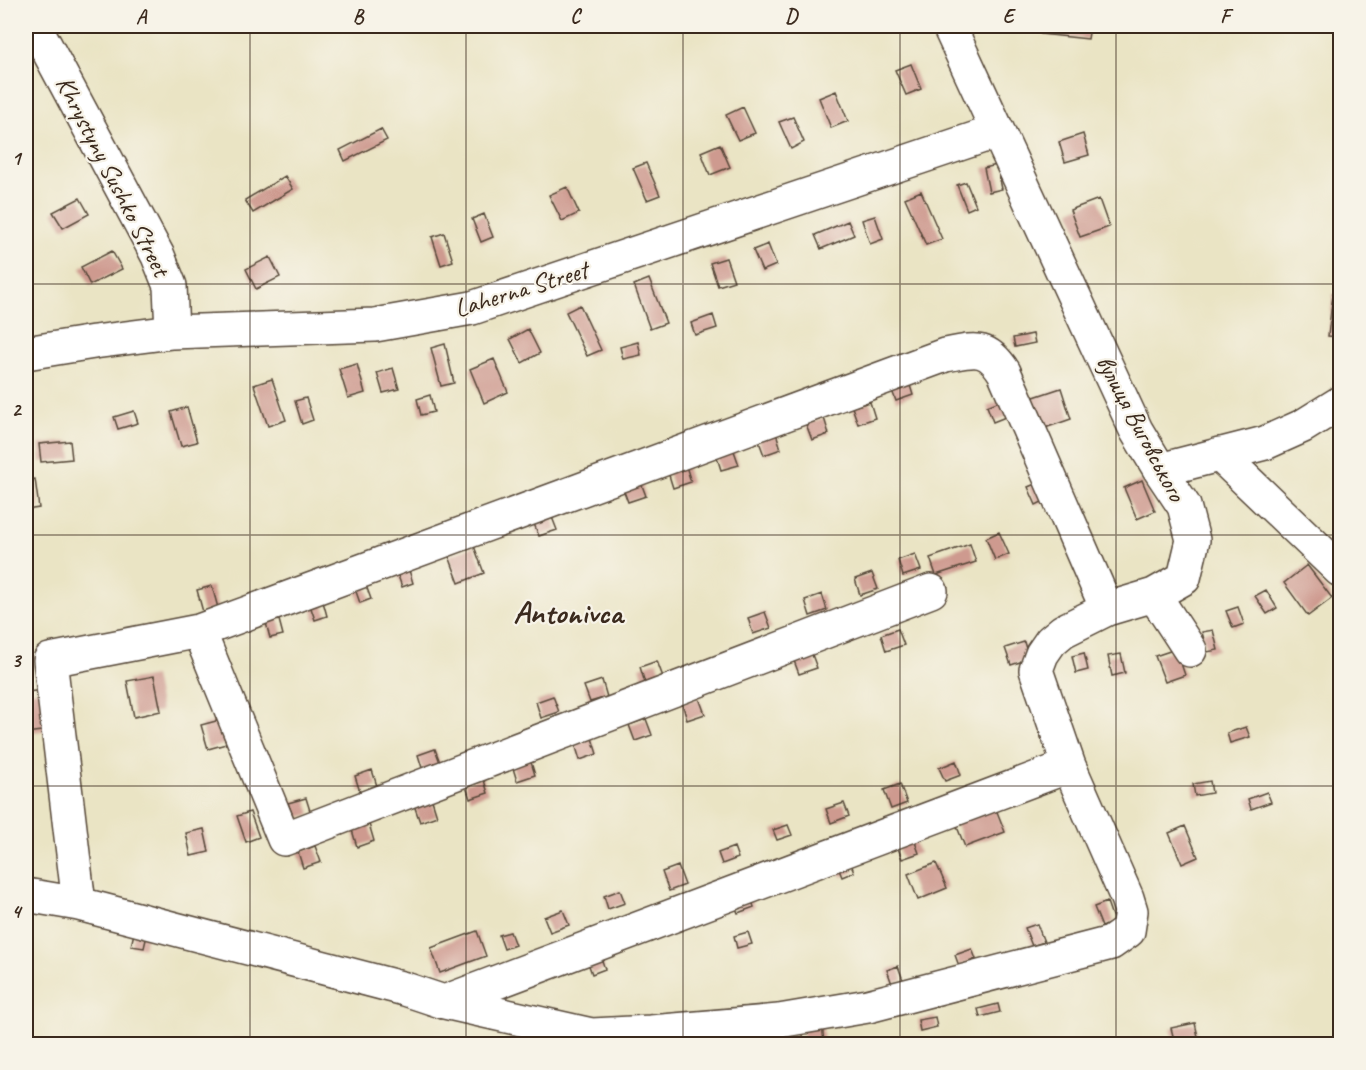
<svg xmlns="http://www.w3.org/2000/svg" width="1366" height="1070" font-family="Caveat,sans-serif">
<rect width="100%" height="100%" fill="#f7f3e8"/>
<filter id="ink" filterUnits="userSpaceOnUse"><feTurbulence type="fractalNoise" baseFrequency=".0167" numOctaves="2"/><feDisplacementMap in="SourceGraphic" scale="12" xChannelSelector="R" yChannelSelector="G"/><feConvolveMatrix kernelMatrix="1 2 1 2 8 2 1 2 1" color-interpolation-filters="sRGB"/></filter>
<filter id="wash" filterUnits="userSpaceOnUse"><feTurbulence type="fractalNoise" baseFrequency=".008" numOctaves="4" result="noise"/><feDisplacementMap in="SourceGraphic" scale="24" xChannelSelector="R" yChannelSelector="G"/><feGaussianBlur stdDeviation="1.35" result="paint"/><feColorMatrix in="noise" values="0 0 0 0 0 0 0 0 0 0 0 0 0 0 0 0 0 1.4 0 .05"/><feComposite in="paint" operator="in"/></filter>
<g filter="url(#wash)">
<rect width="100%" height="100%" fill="#eae4c4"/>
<g id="blocks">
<!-- building -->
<path fill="#ce9a8f" d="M1042,26H1090L1088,39L1041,34Z
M911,64L921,89L906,95L895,70Z
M836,91L848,121L831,128L819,98Z
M26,98L31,116L26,118Z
M743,107L755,133L738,140L726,115Z
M793,117L804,142L791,149L779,122Z
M381,129L387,140L345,161L340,150Z
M1083,134L1089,155L1065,162L1059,142Z
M720,144L730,167L710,175L701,152Z
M646,163L660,195L647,200L633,168Z
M997,165L1002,189L989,192L984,168Z
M285,176L293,189L253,213L245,200Z
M966,182L976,206L967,210L957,185Z
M567,187L579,213L562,221L549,195Z
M921,191L942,239L926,245L905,198Z
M80,198L89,214L63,228L53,212Z
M1099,199L1109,227L1080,237L1070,210Z
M484,214L493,237L481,242L472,219Z
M875,216L883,239L870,244L862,220Z
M848,221L854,235L821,249L815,235Z
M444,233L453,261L441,265L432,237Z
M768,244L776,265L762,271L753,250Z
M112,251L122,269L90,285L81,267Z
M270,257L280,277L256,289L246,269Z
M726,258L734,281L718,286L710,263Z
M649,279L666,323L650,329L634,285Z
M1333,294L1340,295V337L1328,336Z
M580,305L601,350L587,356L566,312Z
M713,315L717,328L695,335L691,323Z
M528,329L540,353L522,363L510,339Z
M1033,334L1035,343L1015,347L1013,338Z
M638,342L641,355L623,359L620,347Z
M445,344L454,383L441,386L431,348Z
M494,359L508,392L484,403L470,369Z
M357,364L365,393L348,398L339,369Z
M393,368L399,389L383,393L377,373Z
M272,379L286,420L268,426L254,385Z
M908,379L913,395L896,401L890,385Z
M1061,388L1071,419L1042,429L1031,398Z
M430,395L434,412L421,415L417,399Z
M1012,396L1018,412L993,422L987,406Z
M306,398L313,420L302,424L295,401Z
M870,402L875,418L858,424L852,407Z
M187,407L197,442L181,446L171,412Z
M134,411L138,423L118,429L114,417Z
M824,418L829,434L812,440L806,424Z
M776,433L781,449L764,455L758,439Z
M70,441L72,459L41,462L39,444Z
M733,448L739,465L721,470L716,454Z
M686,466L691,482L673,488L668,472Z
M35,479L39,508L26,510V480Z
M640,480L646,496L628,502L622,486Z
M1142,480L1155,511L1137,519L1124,488Z
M1040,482L1048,499L1036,505L1028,487Z
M550,512L557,530L539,536L532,519Z
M999,532L1009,554L995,560L986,538Z
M970,544L976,562L936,575L930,558Z
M474,546L484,573L459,583L449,556Z
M915,554L921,570L903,576L898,560Z
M1307,565L1332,598L1308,616L1284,583Z
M408,567L413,583L402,587L396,570Z
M872,573L878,589L860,595L855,579Z
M364,580L371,599L360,603L353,583Z
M212,586L218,608L203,612L197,590Z
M1266,590L1277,608L1267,614L1255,596Z
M822,594L827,610L810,616L805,600Z
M322,598L327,616L315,620L309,602Z
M1238,607L1244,624L1233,628L1226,611Z
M765,612L771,628L753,634L748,618Z
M278,616L283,635L270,638L265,619Z
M898,629L904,645L886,651L881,635Z
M1213,630L1218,650L1207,652L1202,632Z
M1024,642L1029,659L1011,665L1005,648Z
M1176,649L1185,675L1165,682L1155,656Z
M811,652L817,668L799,674L793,658Z
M1084,653L1088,670L1076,673L1072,656Z
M1121,654L1125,673L1112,676L1108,656Z
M657,661L663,677L645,683L640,667Z
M154,676L161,711L134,717L127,681Z
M602,680L607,697L590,702L584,686Z
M45,690L49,730L26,733V692Z
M553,696L559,712L541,718L536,702Z
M699,698L705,714L687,720L682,703Z
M646,719L652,735L635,741L629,725Z
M220,720L226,744L208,749L201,725Z
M1246,727L1250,737L1230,743L1227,733Z
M592,738L597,754L580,760L575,744Z
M435,749L441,765L423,771L418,755Z
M530,759L535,775L517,781L512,765Z
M956,761L961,775L945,781L939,768Z
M372,770L377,786L360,792L355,776Z
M483,777L488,793L470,799L465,783Z
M1210,781L1212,793L1195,796L1193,784Z
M900,784L907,803L891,809L884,790Z
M1267,792L1271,802L1251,809L1248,799Z
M306,798L311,814L294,819L288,803Z
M992,799L1005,832L965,847L952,814Z
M432,800L437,816L420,822L414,805Z
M844,803L849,816L831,823L826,809Z
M250,812L259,837L246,842L237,816Z
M369,824L374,841L357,847L352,830Z
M788,825L792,835L777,840L773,830Z
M1185,826L1198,857L1182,864L1169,833Z
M204,829L209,852L191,856L186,833Z
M911,831L919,853L902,859L894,837Z
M315,846L321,862L303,868L298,852Z
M734,847L738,858L722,864L718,853Z
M848,855L854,872L842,877L835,860Z
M936,863L947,888L918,900L908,874Z
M678,866L685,885L669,891L662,872Z
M620,890L625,903L608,909L604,896Z
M750,894L754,907L738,913L733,901Z
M1107,902L1114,922L1102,927L1094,907Z
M563,910L569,925L550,932L544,917Z
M1037,924L1044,942L1032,946L1025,928Z
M477,931L486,956L440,973L431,948Z
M510,932L515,945L504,949L499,935Z
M748,932L752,944L737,948L734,936Z
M134,933L147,935L144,948L131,946Z
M972,949L976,959L959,966L955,955Z
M600,955L605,969L592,974L587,960Z
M898,966L903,980L892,984L887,970Z
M998,1004L1000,1012L980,1017L978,1009Z
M935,1017L937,1027L920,1031L918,1020Z
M822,1023L824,1044H804L802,1025Z
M1195,1023L1199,1041L1175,1044L1171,1028Z
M233,1038L251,1040V1044H233Z"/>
</g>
</g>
<g filter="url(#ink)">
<use href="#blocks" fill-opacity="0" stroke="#554637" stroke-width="1.5"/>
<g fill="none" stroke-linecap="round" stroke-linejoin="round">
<defs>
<path id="minor" d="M35,26L158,256L170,286L172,332
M26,353L94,342L172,332L375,325L472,308L998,131
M1219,454L1340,570
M1160,470L1265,443L1303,426L1340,403
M931,591L284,839L199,631L945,355C974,350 986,344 1004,372L1107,609
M1154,595L1190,650
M26,895L79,904L405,989L444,1002L592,1035L651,1032L779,1021L868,1006L1111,943L1128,931L1131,911L1127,898L1069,766L1036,670L1042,654L1051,641L1063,631L1107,609L1154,595L1184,578L1193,540L1184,506L1160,470L1136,430L949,26
M79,904L50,660L199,631
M444,1002L1069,766"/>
</defs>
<!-- minor casing -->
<use href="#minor" stroke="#554637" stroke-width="36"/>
<!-- minor -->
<use href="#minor" stroke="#fff" stroke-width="33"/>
</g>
</g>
<!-- grid -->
<path fill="none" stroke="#3b2a1e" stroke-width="1.5" stroke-opacity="0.55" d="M250,26V1044M466,26V1044M683,26V1044M900,26V1044M1116,26V1044M26,284H1340M26,535H1340M26,786H1340"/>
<g text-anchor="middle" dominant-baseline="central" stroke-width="4.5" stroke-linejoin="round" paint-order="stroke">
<!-- street labels -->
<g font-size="26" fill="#3b2a1e" stroke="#f7f3e8">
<text transform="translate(113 176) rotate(63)">Khrystyny Sushko Street</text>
<text transform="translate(521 289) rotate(-17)">Laherna Street</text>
<text transform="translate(1141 428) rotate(62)">вулиця Виговського</text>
</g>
<!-- district labels -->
<g font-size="32" font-weight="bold" fill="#3b2a1e" stroke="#f7f3e8">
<text x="568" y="612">Antonivca</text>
</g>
</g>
<!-- margin -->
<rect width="1366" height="1070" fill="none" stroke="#f7f3e8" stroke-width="66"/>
<rect x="33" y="33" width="1300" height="1004" fill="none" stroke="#3b2a1e" stroke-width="2"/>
<g font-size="20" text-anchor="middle" font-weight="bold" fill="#3b2a1e">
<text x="141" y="23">A</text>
<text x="358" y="23">B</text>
<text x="575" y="23">C</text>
<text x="791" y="23">D</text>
<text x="1008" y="23">E</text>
<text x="1225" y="23">F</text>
<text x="16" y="165">1</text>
<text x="16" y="416">2</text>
<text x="16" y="667">3</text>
<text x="16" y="918">4</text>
</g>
</svg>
